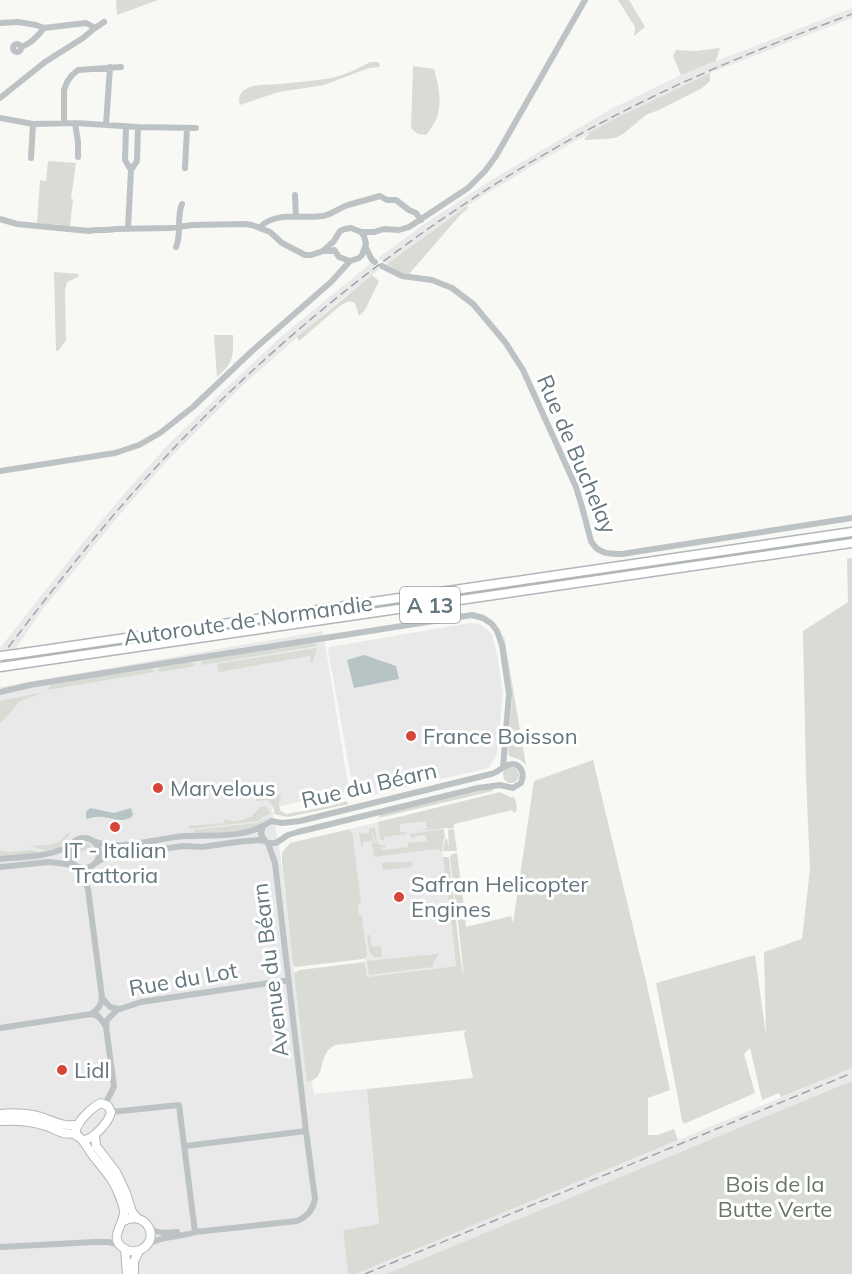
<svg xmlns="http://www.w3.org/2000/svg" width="852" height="1274" font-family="Mulish,sans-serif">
<rect width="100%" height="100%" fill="#f8f8f5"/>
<!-- built -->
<path fill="#e9e9e9" d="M852,8V18L710,73L614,119L525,170L467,206L387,264L378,258L426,223L490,181L611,109L681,75Z
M371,263L380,269L334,305L243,385L166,462L121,513L42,610L16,648L0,650V648L81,545L123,495L168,445L224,390L283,335Z
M470,623L480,624L492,634L498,659L503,694L497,754L489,768L355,799L328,651L329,647Z
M323,631L349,791L272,808L280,852L295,978L314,1094L367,1089L379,1224L343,1230L348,1274H0V687Z
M438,808L442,847L456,966L367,977L350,837L352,832L350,829L378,822L380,834L399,818Z
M852,1068V1081L808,1099L386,1274H356Z"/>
<!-- green -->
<path fill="#d9dcd5" d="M116,0H158L117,15Z
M618,0H629L645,27L634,36L635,27Z
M720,48L716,61L681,75L673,56L676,50L695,51Z
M370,62H378L380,64L379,67L369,68L324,85L279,92L240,105C237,96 242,90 250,87C259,84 269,85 279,84C296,82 314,81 331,78C344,75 358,69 370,62Z
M413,66L434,69C439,86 443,105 435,122C432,127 429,131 426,135L418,134L411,128Z
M710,73V81L702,88L661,109L646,115L623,134L615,138L605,139L584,140L589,133L614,119Z
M48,161L76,163L71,199H73L70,226H59L56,223L54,225L37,223L40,180L46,181Z
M467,206L468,208L461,214L409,274L399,272L387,264Z
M54,272L79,274L78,277L67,282L65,291L66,340L59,350L56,351Z
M372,275L379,281L365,310L359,316L355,303L349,301L341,305L299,341L297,337Z
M214,335H233C233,359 234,361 217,377Z
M852,558V1068L781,1097L779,1093L762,1100L750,1048L744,1054L755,1093L684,1124L682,1120L656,983L755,955L766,1035L764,952L802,939L810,869L806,777L803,631L848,602L847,559Z
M503,636H504L526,765L520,760L509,756L508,751L512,698Z
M313,642L317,646L201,665V662L204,660Z
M317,648L313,662H311L310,656L219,672L217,664Z
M190,662L193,663L196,666L159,672V668L161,667Z
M148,669H153L154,672L47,690L51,685L55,684Z
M39,693V694L20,701L0,724V701Z
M593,760L646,981L670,1090L648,1098V1135H658L674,1129L678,1140L356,1274H348L343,1230L379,1224L367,1089L473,1078L464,1034L466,1030L335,1045C315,1056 329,1078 307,1082L294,973L300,970L365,962L367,977L456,966L450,912H455L461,962L464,977L457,912L464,910L466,927L511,916L513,923L534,781Z
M503 775a8 8 0 1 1 16 0a8 8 0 1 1-16 0Z
M493,788V791L378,818L381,814Z
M500,792L510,797H514C516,802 519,810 514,813L512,810L454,824V828L448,829L447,828L416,831L427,829L426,821L400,824V832H408L406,833V834L384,837V841L380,839L378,822Z
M281,794L279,803L280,810L286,814L330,806L346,801L349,804L288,817L274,814C275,808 272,803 266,800L256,801V799Z
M264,806L268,808L271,814L263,817L258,821L189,829V826L225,823L224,819C231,823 246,821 253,815C257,811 258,808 264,806Z
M270,816L253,829L202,835L194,834V830L257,823Z
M375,827L377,842L380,845H385V848L379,847L384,850L408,847V843L427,841L426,835L415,836V838H411L409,834L444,829L445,838H444L442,851L436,849L374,857L372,843L373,841L377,844L375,841L372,831L373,841L363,842V846H361L359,831H360L361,834L369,833V829Z
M350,829L353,836L361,904H358L359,914L362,916L367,956L363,959L295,967L293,964L282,862V853L290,843Z
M454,829L457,851H443L445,839H447L449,847L448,830Z
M71,833L59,847V849L43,850L30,846C42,845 61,846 66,834Z
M82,842L90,844L94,850L73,852L75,847Z
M0,850L7,852L31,850L42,853L0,857Z
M457,853L464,908L456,909L450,857L452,854Z
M443,857H449L455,909L449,910Z
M412,861V867L383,870L382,863C392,861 402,864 412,861Z
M367,935H370L372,947L381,946L382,957H374L370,953Z
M439,953L433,964V967L369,975L367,961L426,955L428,956Z
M852,1081V1274H386L808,1099Z"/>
<!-- water -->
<path fill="#b6c4c6" d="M364,655L396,666L399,679L354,688L347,660Z
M90,808L114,813L131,808L133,814L132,817C121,823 114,818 102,817C96,816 92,818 86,819V812Z"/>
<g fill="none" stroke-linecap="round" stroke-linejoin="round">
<defs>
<path id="major" d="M0,1114C11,1113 22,1113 33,1115C49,1118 63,1129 79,1124
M0,1121C15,1120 31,1121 46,1126C52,1128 57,1131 63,1133C67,1134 72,1133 76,1135C84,1139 86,1146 91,1153C100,1166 111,1175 117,1190C120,1197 124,1205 124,1212C124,1225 107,1239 125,1249C130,1252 137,1252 142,1249C162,1237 144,1208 122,1222
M95,1135L96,1146L116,1172L126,1193L132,1212L137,1218
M77,1136C76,1131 75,1130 78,1125C81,1118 94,1106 101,1103L108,1106L111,1112C109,1122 93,1140 83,1140
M125,1249L127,1274
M134,1274V1261L139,1251"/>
<path id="highway" d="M16,654L852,532
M0,667L852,543"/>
</defs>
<!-- major casing -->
<use href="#major" stroke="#b1b7ba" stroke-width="10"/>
<!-- highway casing -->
<use href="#highway" stroke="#b1b6b9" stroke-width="11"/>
<!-- minor -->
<path stroke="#bdc3c5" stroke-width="6" d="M0,23L18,22L36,25L44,28L86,23L95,28
M13 48a4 4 0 1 1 8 0a4 4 0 1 1-8 0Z
M21,47C31,44 38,36 44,28
M0,98L45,62L83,38L95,28L104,22
M0,118L33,124L75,123L138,127L196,128
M64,123V90L67,82L72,75L78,70L121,67
M75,123L78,142V157
M106,125L110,67
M126,127L125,160L131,170L137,161L138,127
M31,158L33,124
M185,168L187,128
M295,195L296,217
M0,219L17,224L89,231C98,229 106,231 115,229L170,228L193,225L245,224L252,225L270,232L282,243L305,255H311L323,251H335
M260,227C276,211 302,219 323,216C333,214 339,208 348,205C359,202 369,199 380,196L387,200H396L409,210L416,213L421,220
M128,228L131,170
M176,247C182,234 176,218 182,204
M366,248L372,260L375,262
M334,250L339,257L350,261
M323,251L334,241L340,231L345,229L351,228L361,232H374L384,229L399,230L409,227L468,188L485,171L496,156L585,0
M382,266L402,276L432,280L452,288L473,304L505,342L523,370L576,487L582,507L591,541C598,554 609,554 622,554L852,518
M0,471L115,453L139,445L160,433L193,407L252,351L331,282L350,261L359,258L362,255L366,244L364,236L361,232
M0,692L30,685L191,659L472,615L483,618L492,624L497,631L502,645L509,694L503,767
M69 853a15 15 0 1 1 30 0a15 15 0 1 1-30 0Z
M93,841C121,852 156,838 185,836C209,835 241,838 263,826
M0,859C21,857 55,857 71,844
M94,864L107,856L116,854L136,853L183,846L202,847L237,842L258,840L265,841
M0,867L49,862L74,865
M78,867L83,877L88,889L102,997C102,1004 97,1011 91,1014
M102,998L110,1007L119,1009
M106,1027L107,1020L117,1010L141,1002L289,980
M0,1028L91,1014L98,1016L103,1022L106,1027L114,1086L112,1091L105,1104
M111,1112L179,1105L195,1232
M185,1146L306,1131
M148,1227C157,1234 166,1233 177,1232
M148,1244C163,1235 180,1238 195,1232L297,1221C307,1217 313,1210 315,1199L306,1131L275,863L268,843L265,841L261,834L263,826L271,821L282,823L300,821L491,774C500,772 512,756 521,769C524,774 523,778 521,783L513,788L500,785L478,788L298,832L288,835L276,843H268
M0,1247L95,1242H109L120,1245"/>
<!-- major -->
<use href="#major" stroke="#fff" stroke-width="8"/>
<!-- highway -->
<use href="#highway" stroke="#fff" stroke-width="8"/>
<!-- rail -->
<path stroke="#9da6aa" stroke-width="1.5" stroke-dasharray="9 4.5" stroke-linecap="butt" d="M0,658C48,596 95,534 148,476C285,325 454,195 636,105C706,70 779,41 852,14
M365,1274L852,1073"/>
<defs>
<path id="highway-bridge" d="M0,656L16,654"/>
</defs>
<!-- highway-bridge casing -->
<use href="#highway-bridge" stroke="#b1b6b9" stroke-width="11" stroke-linecap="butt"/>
<!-- highway-bridge -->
<use href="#highway-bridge" stroke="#fff" stroke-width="8"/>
</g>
<!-- markers -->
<g fill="#d54638" stroke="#fff" stroke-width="2">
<circle cx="411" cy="736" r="6"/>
<circle cx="158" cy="788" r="6"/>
<circle cx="115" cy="827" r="6"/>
<circle cx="399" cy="897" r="6"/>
<circle cx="62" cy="1070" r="6"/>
</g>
<g text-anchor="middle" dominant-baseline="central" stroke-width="6" stroke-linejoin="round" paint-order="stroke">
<!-- shield labels -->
<rect fill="#fff" stroke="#93a0a5" stroke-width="1.5" x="400" y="587" width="60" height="36" rx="4.5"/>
<g font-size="21" font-weight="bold" fill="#65777e">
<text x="430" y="605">A 13</text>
</g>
<!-- street labels -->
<g font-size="22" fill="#65777e" stroke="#fff">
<text transform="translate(577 454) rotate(67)">Rue de Buchelay</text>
<text transform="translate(248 620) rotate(-8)">Autoroute de Normandie</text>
<text transform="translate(369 785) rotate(-13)">Rue du Béarn</text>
<text transform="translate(270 970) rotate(-97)">Avenue du Béarn</text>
<text transform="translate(183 979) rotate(-10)">Rue du Lot</text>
</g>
<!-- poi labels -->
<g font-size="22" fill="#65777e" stroke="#fff" text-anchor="start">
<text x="423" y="736">France Boisson</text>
<text x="170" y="788">Marvelous</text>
<text x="115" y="850" text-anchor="middle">IT - Italian<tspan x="115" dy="25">Trattoria</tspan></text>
<text x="411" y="884">Safran Helicopter<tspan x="411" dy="25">Engines</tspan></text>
<text x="74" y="1070">Lidl</text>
</g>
<!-- park labels -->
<g font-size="22" fill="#6a7764" stroke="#fff">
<text x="775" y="1184">Bois de la<tspan x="775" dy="25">Butte Verte</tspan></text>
</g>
</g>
</svg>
